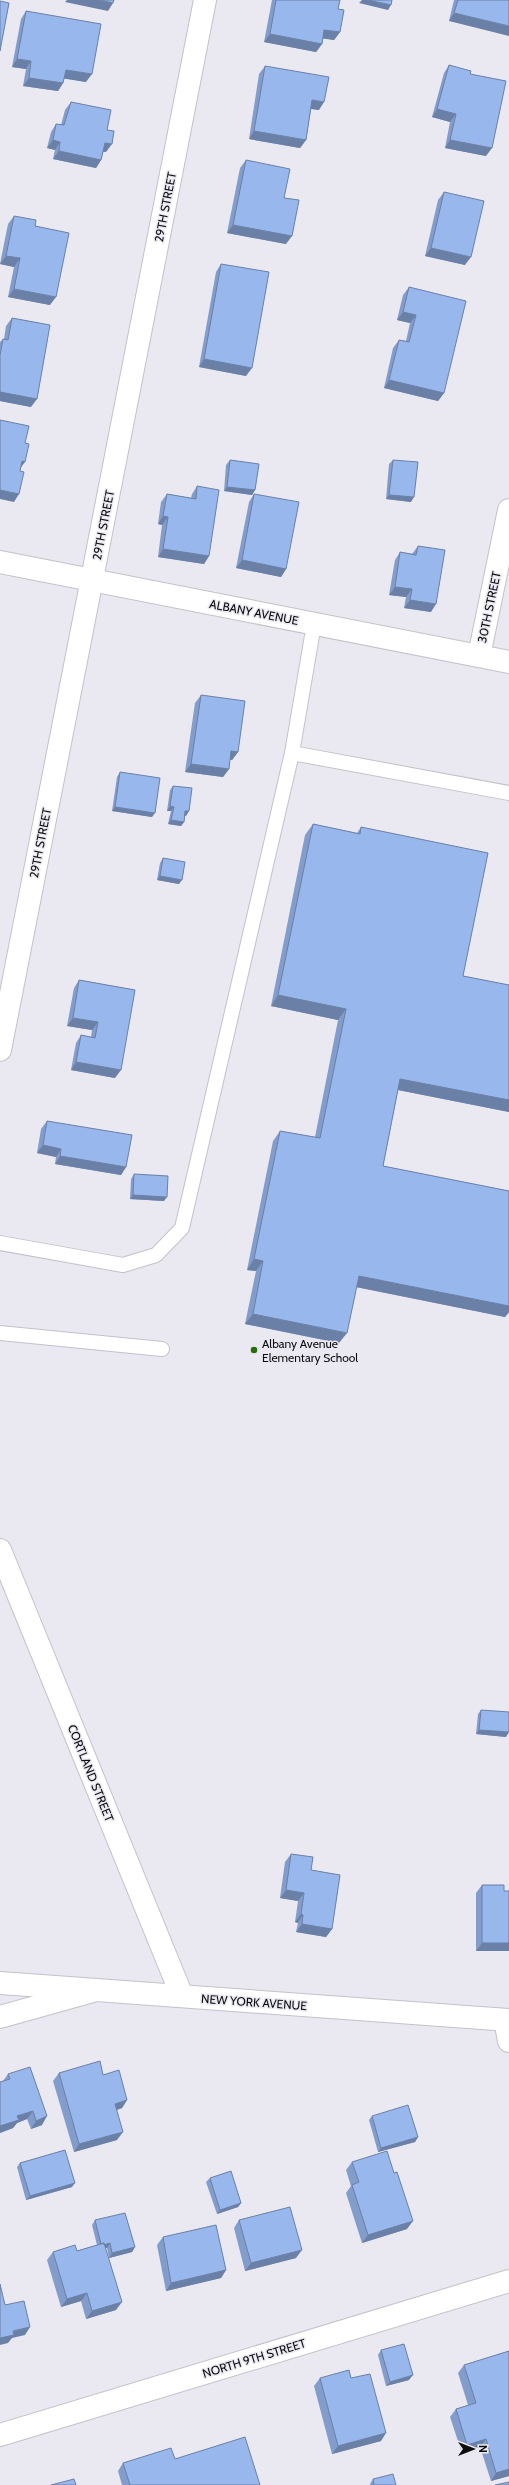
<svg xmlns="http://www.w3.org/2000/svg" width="509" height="2485" font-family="Cabin,sans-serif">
<rect width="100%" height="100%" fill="#eae9f1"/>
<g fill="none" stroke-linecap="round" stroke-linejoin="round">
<defs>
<path id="service" d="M314,624L292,753L509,793
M0,1243L123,1265L156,1255L182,1228L292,753
M0,1333L162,1349"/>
<path id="minor" d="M0,562L509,662
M479,656L509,510
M0,1050L205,0
M0,1550L182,1996
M0,2017L93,1991
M505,2020L509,2041
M0,2435L509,2281"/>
<path id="tertiary" d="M0,1983L509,2020"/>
</defs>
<!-- service casing -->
<use href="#service" stroke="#c2c2ca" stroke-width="16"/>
<!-- minor casing -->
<use href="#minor" stroke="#c2c2ca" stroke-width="24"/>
<!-- tertiary casing -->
<use href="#tertiary" stroke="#c2c2ca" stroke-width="24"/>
<!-- service -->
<use href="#service" stroke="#fff" stroke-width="14"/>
<!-- minor -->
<use href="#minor" stroke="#fff" stroke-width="22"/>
<!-- tertiary -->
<use href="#tertiary" stroke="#fff" stroke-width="22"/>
</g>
<!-- wall -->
<path fill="#829dcc" d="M272,0H340L338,9L340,32L334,40L323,38L322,44L316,52L264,42Z
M454,0H509L449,21Z
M26,11L86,82L64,78L63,83L58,91L23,86L26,69L12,67L21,19Z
M449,65L470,74L486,156L445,148L450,122L432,117L444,73Z
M265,66L319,110L311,109L306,140L300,148L249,139L259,74Z
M71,102L107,130L106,152H103L101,160L96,168L53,159L55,150L47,148L51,132L56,124L61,125L65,110Z
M246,160L284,198L286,244L227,233L240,168Z
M444,192L465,265L425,256L438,200Z
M14,216L35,226L50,305L8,297L14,267L0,264L8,224Z
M221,264L246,376L199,367L216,272Z
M409,287L444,393L438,401L384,388L393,348L399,340L406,341L410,323L397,320L403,295Z
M12,318L31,407L0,401V342L3,339H4L6,326Z
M230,460L255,490L252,495L224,491L226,465Z
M393,460L411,502L386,499L389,464Z
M197,486L209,556L204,564L158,557L162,525L158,524L161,502L167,494L191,498L192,494Z
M254,494L286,569L281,577L236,568L249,502Z
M418,546L431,612L404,608L406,597L389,595L395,560L400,552L412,554Z
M201,695L238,752L232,760L230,759L229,769L223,777L185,772L195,703Z
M120,772L152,817L112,811L117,777Z
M173,786L186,816L185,815L184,822L181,826L168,824L171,811H167L170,790Z
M313,824L357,833L361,827L463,976L509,985V1112L398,1090L383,1166L509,1191V1312L505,1317L356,1287L339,1343L245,1324L256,1271L247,1270L273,1141L280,1131L315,1137L338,1020L271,1006L305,835Z
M163,858L179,884L157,880L160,863Z
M79,980L135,990L115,1078L71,1070L76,1043L81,1035L91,1037L92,1030L67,1026L74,988Z
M47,1121L126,1167L121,1175L55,1164L56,1157L37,1153L41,1129Z
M134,1174L164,1201L130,1199L131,1179Z
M481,1710L506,1737L476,1734L478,1714Z
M291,1854L311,1870L332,1929L326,1937L296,1932L298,1923L295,1922L298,1901L280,1898L285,1862Z
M482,1885L504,1891L509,1951H476V1893Z
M59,2073L103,2075L127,2100L122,2108L117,2110V2140L74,2152L53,2081Z
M8,2074L42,2125L31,2129L27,2119L17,2123L13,2128L0,2133V2082L3,2081Z
M372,2116L418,2137L415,2142L378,2152L369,2120Z
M352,2162L407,2229L362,2243L346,2193L351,2186L346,2170Z
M20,2163L72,2187L26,2200L17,2167Z
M210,2178L241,2203L238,2207L217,2214L206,2182Z
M95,2220L135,2247L132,2252L109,2258L107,2248H105L116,2310L86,2319L81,2301L61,2307L47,2260L53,2252L77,2251L97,2245L92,2225Z
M239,2220L296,2258L245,2271L234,2228Z
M163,2237L226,2270L221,2278L166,2291L157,2245Z
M381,2350L409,2380L386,2386L378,2355Z
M509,2351V2476L491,2481L480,2447L462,2453L450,2417L456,2409L468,2405L458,2373L464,2365Z
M320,2378H351L381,2441L332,2454L314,2386Z
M175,2459L260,2485H122L118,2471L123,2463Z
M373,2479L396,2485H370V2484Z"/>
<!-- shaded-wall -->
<path fill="#6a80a6" d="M67,0H99L113,3L108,11L65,2Z
M362,0H368L391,5L388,10L359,3Z
M454,13L509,26V36L449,21Z
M324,30L340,32L334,40L319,38Z
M270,34L322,44L316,52L264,42Z
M17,59L31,61L26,69L12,67Z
M66,70L92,74L86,82L60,78Z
M29,78L63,83L58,91L23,86Z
M312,100L324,102L319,110L306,108Z
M437,109L456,114L450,122L432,117Z
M254,131L306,140L300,148L249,139Z
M53,140L60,142L55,150L47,148Z
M450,140L492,148L486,156L445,148Z
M105,143L112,144L106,152L99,151Z
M59,151L101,160L96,168L53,159Z
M233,225L292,236L286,244L227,233Z
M431,248L471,257L465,265L425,256Z
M6,256L20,258L14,267L0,264Z
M14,289L56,297L50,305L8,297Z
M403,312L416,315L410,323L397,320Z
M204,359L252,368L246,376L199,367Z
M389,380L444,393L438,401L384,388Z
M0,392L37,399L31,407L0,401Z
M22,461L25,462L19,470Z
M227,487L255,490L252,495L224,491Z
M0,490L19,494L14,502L0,499Z
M389,495L414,497L411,502L386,499Z
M163,516L168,517L162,525L158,524Z
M163,549L209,556L204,564L158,557Z
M242,560L286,569L281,577L236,568Z
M395,587L412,589L406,597L389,595Z
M410,600L436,604L431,612L404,608Z
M231,751L238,752L232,760L225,759Z
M191,764L229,769L223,777L185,772Z
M170,806L174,807L171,811H167Z
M115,807L155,813L152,817L112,811Z
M185,811H189L186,816L182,815Z
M171,820L184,822L181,826L168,824Z
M160,876L182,880L179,884L157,880Z
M278,995L346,1009L338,1020L271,1006Z
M73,1018L98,1022L92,1030L67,1026Z
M76,1062L121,1070L115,1078L71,1070Z
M400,1079L509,1100V1112L393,1089Z
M43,1145L61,1149L56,1157L37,1153Z
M60,1156L126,1167L121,1175L55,1164Z
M133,1195L167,1197L164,1201L130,1199Z
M254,1259L263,1261L256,1271L247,1270Z
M359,1276L509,1306V1312L505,1317L351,1286Z
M253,1314L347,1333L339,1343L245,1324Z
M479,1730L509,1732L506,1737L476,1734Z
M286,1890L304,1893L298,1901L280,1898Z
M301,1914L303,1915L298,1923L295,1922Z
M302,1924L332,1929L326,1937L296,1932Z
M482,1943H509V1951H476Z
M127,2100L122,2108L109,2112L115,2104Z
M33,2111L27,2119L17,2123L13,2128L0,2133V2126L17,2116Z
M47,2116L42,2125L31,2129L36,2121Z
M123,2132L117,2140L74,2152L79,2144Z
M418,2137L415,2142L378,2152L381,2148Z
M75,2183L72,2187L26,2200L30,2196Z
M241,2203L238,2207L217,2214L220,2210Z
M413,2221L407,2229L362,2243L368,2235Z
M110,2243L107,2248L99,2250L102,2245Z
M135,2247L132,2252L109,2258L112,2253Z
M302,2250L296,2258L245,2271L251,2263Z
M226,2270L221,2278L166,2291L171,2283Z
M87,2293L81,2301L61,2307L67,2299Z
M122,2302L116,2310L86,2319L92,2311Z
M30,2327L25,2335L12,2338L8,2343L0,2345V2338L13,2331Z
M413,2375L409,2380L386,2386L390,2382Z
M386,2433L381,2441L332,2454L338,2446Z
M486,2439L480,2447L462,2453L467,2445Z
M509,2469V2476L491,2481L496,2473Z"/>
<!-- building -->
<path fill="#97b7ed" stroke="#6a80a6" d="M99,0H114L113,3Z
M276,0H340L338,9L344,10L340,32L324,30L322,44L270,34Z
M368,0H392L391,5Z
M458,0H509V26L454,13Z
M0,1L9,3L0,51Z
M26,11L101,24L92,74L66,70L63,83L29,78L31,61L17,59Z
M449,65L471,71L470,74L506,81L492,148L450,140L456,114L437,109Z
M265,66L329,77L324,102L312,100L306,140L254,131Z
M71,102L111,110L107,130L114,131L112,144L105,143L101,160L59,151L60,142L53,140L56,124L64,125Z
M246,160L290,169L284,198L299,200L292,236L233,225Z
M444,192L484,201L471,257L431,248Z
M14,216L36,220L35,226L69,233L56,297L14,289L20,258L6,256Z
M221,264L269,272L252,368L204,359Z
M409,287L466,301L444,393L389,380L399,340L409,342L416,315L403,312Z
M12,318L50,325L37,399L0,392V355L3,339L8,340Z
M0,420L29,426L25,443L29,444L25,462L22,461L20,471L24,472L19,494L0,490Z
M230,460L259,464L255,490L227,487Z
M393,460L418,462L414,497L389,495Z
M197,486L219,490L209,556L163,549L168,517L163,516L167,494L196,499Z
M254,494L299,502L286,569L242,560Z
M418,546L445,550L436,604L410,600L412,589L395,587L400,552L416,555Z
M201,695L245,701L238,752L231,751L229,769L191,764Z
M120,772L160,778L155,813L115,807Z
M173,786L192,788L189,811H185L184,822L171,820L174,807L170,806Z
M313,824L360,834L361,827L488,853L463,976L509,985V1100L400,1079L383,1166L509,1191V1306L359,1276L347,1333L253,1314L263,1261L254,1259L280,1131L320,1138L346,1009L278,995Z
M163,858L185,862L182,880L160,876Z
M79,980L135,990L121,1070L76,1062L81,1035L95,1038L98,1022L73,1018Z
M47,1121L132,1135L126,1167L60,1156L61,1149L43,1145Z
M134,1174L168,1176L167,1197L133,1195Z
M481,1710L509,1712V1732L479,1730Z
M291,1854L313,1857L311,1870L340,1875L332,1929L302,1924L303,1915L301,1914L304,1893L286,1890Z
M482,1885H504V1891H509V1943H482Z
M100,2061L103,2075L119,2070L127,2100L115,2104L123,2132L79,2144L59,2073Z
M30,2067L47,2116L36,2121L33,2111L17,2116L19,2120L0,2126V2082L10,2079L8,2074Z
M408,2105L418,2137L381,2148L372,2116Z
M65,2150L75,2183L30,2196L20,2163Z
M387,2151L394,2173L397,2172L413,2221L368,2235L352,2185L359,2182L352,2162Z
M231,2171L241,2203L220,2210L210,2178Z
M290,2207L302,2250L251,2263L239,2220Z
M125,2213L135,2247L112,2253L110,2243L104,2245V2243L101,2244L95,2220Z
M216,2225L226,2270L171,2283L163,2237Z
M104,2243L122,2302L92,2311L87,2293L67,2299L53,2252L75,2245L77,2251Z
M0,2284L5,2305L24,2301L30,2327L13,2331L14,2335L0,2338Z
M404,2344L413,2375L390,2382L381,2350Z
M509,2351V2469L496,2473L486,2439L467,2445L456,2409L476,2403L464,2365Z
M349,2370L351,2378L370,2374L386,2433L338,2446L320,2378Z
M245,2437L260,2485H130L123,2463L171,2448L175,2459Z
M393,2474L396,2485H374L373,2479Z
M74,2479L76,2485H51Z
M509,2482V2485H495Z"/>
<!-- markers -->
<circle fill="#276d0a" stroke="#eae9f1" stroke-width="1.5" cx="254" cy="1350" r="4"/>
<g text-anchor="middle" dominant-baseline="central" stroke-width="3" stroke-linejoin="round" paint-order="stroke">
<!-- street labels -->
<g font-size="12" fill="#0c0b0e" stroke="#eae9f1">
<text transform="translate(165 207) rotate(-79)">29TH STREET</text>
<text transform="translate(103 525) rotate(-79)">29TH STREET</text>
<text transform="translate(489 607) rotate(-78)">30TH STREET</text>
<text transform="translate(254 612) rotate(11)">ALBANY AVENUE</text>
<text transform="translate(40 843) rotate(-79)">29TH STREET</text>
<text transform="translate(91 1773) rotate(68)">CORTLAND STREET</text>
<text transform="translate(254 2002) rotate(4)">NEW YORK AVENUE</text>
<text transform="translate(254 2358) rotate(-17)">NORTH 9TH STREET</text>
</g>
<!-- poi labels -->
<g font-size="12" fill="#0c0b0e" stroke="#eae9f1" text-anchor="start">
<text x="262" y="1343">Albany Avenue<tspan x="262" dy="14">Elementary School</tspan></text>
</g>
</g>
<!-- north arrow -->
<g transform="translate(473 2449) rotate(90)" stroke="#eae9f1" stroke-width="3" paint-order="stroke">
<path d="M0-3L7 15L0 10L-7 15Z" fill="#0c0b0e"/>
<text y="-6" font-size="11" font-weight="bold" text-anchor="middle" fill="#0c0b0e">N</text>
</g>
</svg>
